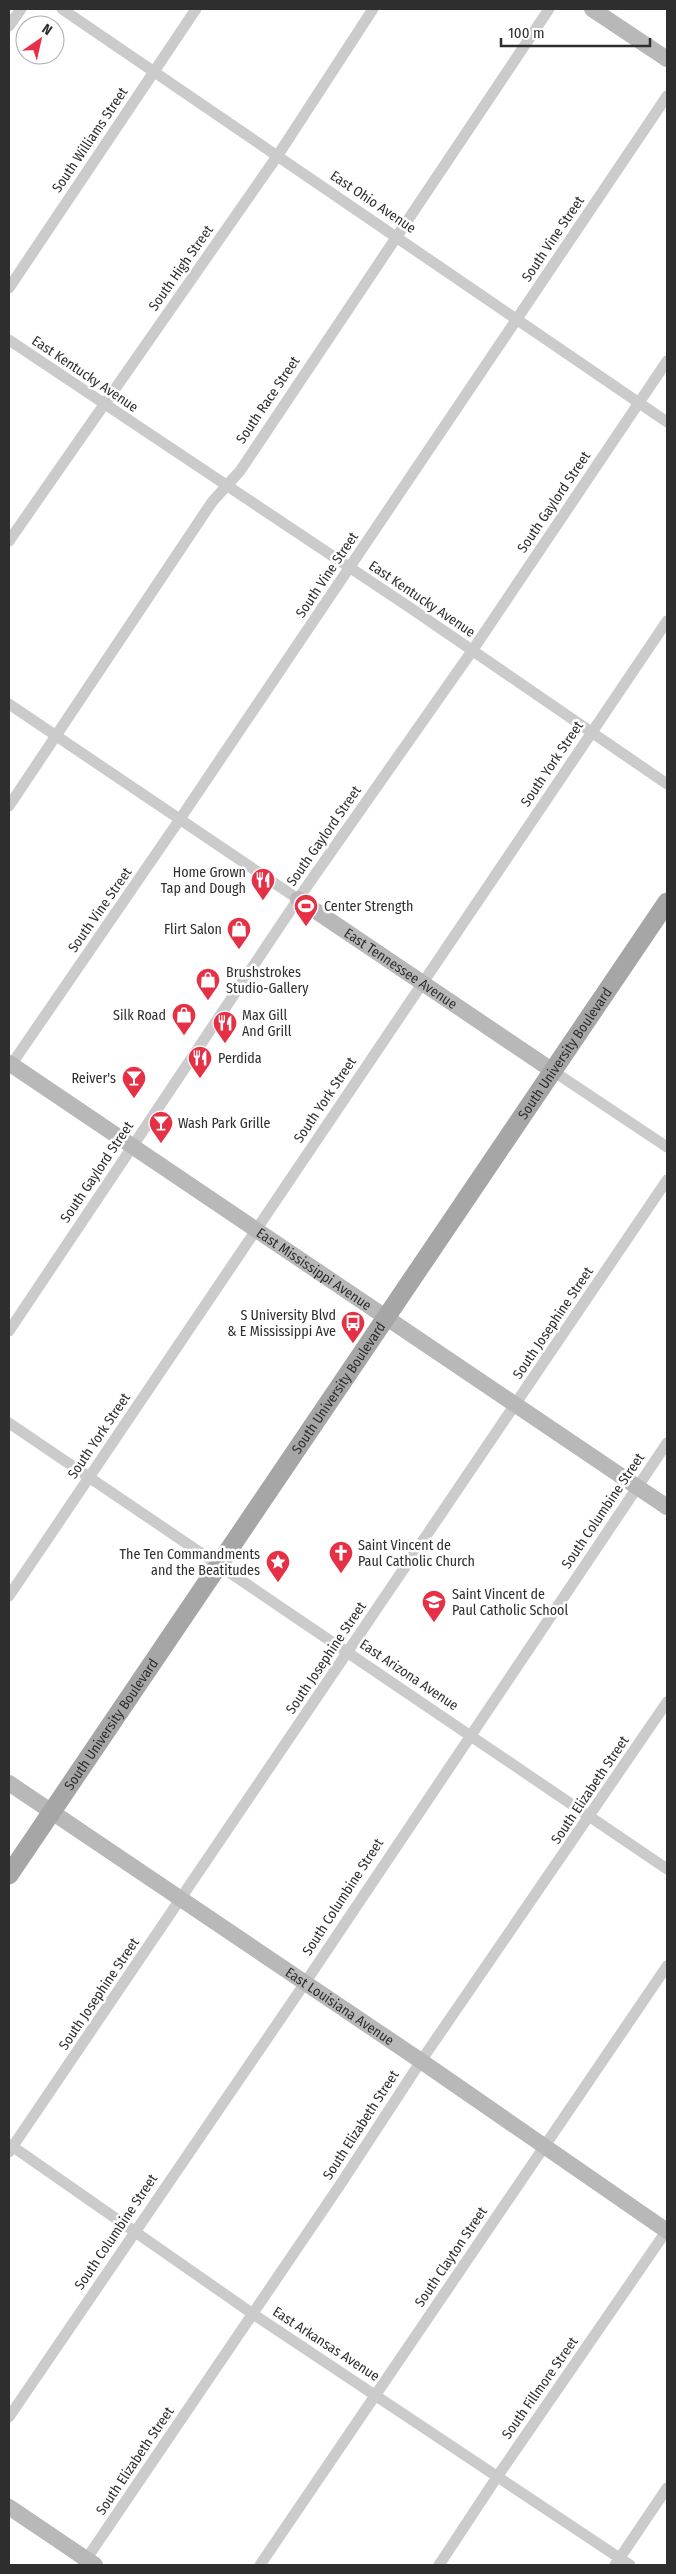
<svg xmlns="http://www.w3.org/2000/svg" width="676" height="2574" font-family="'Fira Sans Condensed',sans-serif">
<rect width="100%" height="100%" fill="#fff"/>
<g fill="none" stroke-linecap="round" stroke-linejoin="round">
<!-- street -->
<path stroke="#cbcbcb" stroke-width="11" d="M62,9L667,422
M9,26L21,9
M9,288L196,9
M9,340L409,607L667,784
M9,541L278,155L373,9
M9,704L298,899
M9,806L212,502L240,471L549,9
M9,1068L180,819L667,96
M553,1071L667,1147
M9,1331L298,899L472,651L667,361
M9,1423L667,1869
M9,1596L667,621
M9,2144L253,2314L630,2565
M9,2152L667,1180
M9,2417L305,1983L667,1443
M83,2564L340,2185L421,2061L667,1702
M260,2565L667,1966
M439,2565L497,2477L667,2230
M615,2565L667,2488"/>
<!-- secondary -->
<g stroke="#b8b8b8" stroke-width="16">
<path d="M592,9L667,59"/>
<path id="s1" d="M298,899L553,1071"/>
<path id="s2" d="M9,1063L667,1507"/>
<path id="s3" d="M9,1783L421,2061L667,2231"/>
<path d="M9,2507L95,2565"/>
</g>
<!-- primary -->
<path stroke="#a6a6a6" stroke-width="19" id="s4" d="M9,1875L667,902"/>
</g>
<!-- icons -->
<defs>
<symbol id="restaurant-pin" viewBox="-11 -11 22 30"><path d="M0 17L-7.5 6A9.5 9.5 0 1 1 7.5 6Z" fill="#e63045" stroke="#fff"/><path d="M-5-6h1v4h1v-4h1v4h1v-4h1v5L-1.5 .5V6h-2V.5L-5-1ZM5-6V6H3V1.5H1.5Q1.5-4 5-6Z" fill="#fff"/></symbol>
<symbol id="stadium-pin" viewBox="-11 -11 22 30"><path d="M0 17L-7.5 6A9.5 9.5 0 1 1 7.5 6Z" fill="#e63045" stroke="#fff"/><path d="M0-5a6.5 5 0 1 0 0 10a6.5 5 0 1 0 0-10ZM-3.5-1.8h7v3.6h-7Z" fill="#fff"/></symbol>
<symbol id="shop-pin" viewBox="-11 -11 22 30"><path d="M0 17L-7.5 6A9.5 9.5 0 1 1 7.5 6Z" fill="#e63045" stroke="#fff"/><path d="M-5-2.5h2.3a2.7 3.5 0 0 1 5.4 0H5L5.5 6h-11ZM-1.5-2.5h3a1.5 2.3 0 0 0-3 0Z" fill="#fff"/></symbol>
<symbol id="bar-pin" viewBox="-11 -11 22 30"><path d="M0 17L-7.5 6A9.5 9.5 0 1 1 7.5 6Z" fill="#e63045" stroke="#fff"/><path d="M-6-5H6L.8 .8V4.5H3.5V6h-7V4.5H-.8V.8Z" fill="#fff"/></symbol>
<symbol id="bus-pin" viewBox="-11 -11 22 30"><path d="M0 17L-7.5 6A9.5 9.5 0 1 1 7.5 6Z" fill="#e63045" stroke="#fff"/><path d="M-5-6H5V4H4V6H2V4H-2V6H-4V4H-5ZM-3.5-4V0h7V-4ZM-3.5 1.2v1.5H-2V1.2ZM2 1.2v1.5H3.5V1.2Z" fill="#fff"/></symbol>
<symbol id="church-pin" viewBox="-11 -11 22 30"><path d="M0 17L-7.5 6A9.5 9.5 0 1 1 7.5 6Z" fill="#e63045" stroke="#fff"/><path d="M-1.2-6h2.4v3.5h3.3v2.4h-3.3V6h-2.4V-.1h-3.3v-2.4h3.3Z" fill="#fff"/></symbol>
<symbol id="sight-pin" viewBox="-11 -11 22 30"><path d="M0 17L-7.5 6A9.5 9.5 0 1 1 7.5 6Z" fill="#e63045" stroke="#fff"/><path d="M0-6L1.8-2.2L6-1.7L2.9 1.2L3.7 5.4L0 3.3L-3.7 5.4L-2.9 1.2L-6-1.7L-1.8-2.2Z" fill="#fff"/></symbol>
<symbol id="school-pin" viewBox="-11 -11 22 30"><path d="M0 17L-7.5 6A9.5 9.5 0 1 1 7.5 6Z" fill="#e63045" stroke="#fff"/><path d="M0-5L7-2L0 1L-7-2ZM-4 1L0 2.5L4 1V4Q0 6-4 4Z" fill="#fff"/></symbol>
</defs>
<g fill-rule="evenodd">
<use href="#restaurant-pin" x="249" y="866" width="28" height="38"/>
<use href="#stadium-pin" x="292" y="892" width="28" height="38"/>
<use href="#shop-pin" x="225" y="915" width="28" height="38"/>
<use href="#shop-pin" x="194" y="966" width="28" height="38"/>
<use href="#shop-pin" x="170" y="1001" width="28" height="38"/>
<use href="#restaurant-pin" x="211" y="1009" width="28" height="38"/>
<use href="#restaurant-pin" x="186" y="1044" width="28" height="38"/>
<use href="#bar-pin" x="120" y="1064" width="28" height="38"/>
<use href="#bar-pin" x="147" y="1109" width="28" height="38"/>
<use href="#bus-pin" x="339" y="1309" width="28" height="38"/>
<use href="#church-pin" x="327" y="1539" width="28" height="38"/>
<use href="#sight-pin" x="264" y="1548" width="28" height="38"/>
<use href="#school-pin" x="420" y="1588" width="28" height="38"/>
</g>
<g text-anchor="middle" dominant-baseline="central" stroke-width="5" stroke-linejoin="round" paint-order="stroke">
<!-- street labels -->
<g font-size="14" fill="#2e2e2e" stroke="#fff">
<text transform="translate(90 140) rotate(-56)">South Williams Street</text>
<text transform="translate(373 202) rotate(34)">East Ohio Avenue</text>
<text transform="translate(553 239) rotate(-56)">South Vine Street</text>
<text transform="translate(181 268) rotate(-55)">South High Street</text>
<text transform="translate(85 374) rotate(34)">East Kentucky Avenue</text>
<text transform="translate(268 400) rotate(-56)">South Race Street</text>
<text transform="translate(554 502) rotate(-56)">South Gaylord Street</text>
<text transform="translate(327 575) rotate(-56)">South Vine Street</text>
<text transform="translate(422 599) rotate(34)">East Kentucky Avenue</text>
<text transform="translate(552 764) rotate(-56)">South York Street</text>
<text transform="translate(324 836) rotate(-55)">South Gaylord Street</text>
<text transform="translate(100 910) rotate(-55)">South Vine Street</text>
<text stroke="none"><textPath href="#s1" startOffset="124">East Tennessee Avenue</textPath></text>
<text stroke="none"><textPath href="#s4" startOffset="992">South University Boulevard</textPath></text>
<text transform="translate(325 1100) rotate(-56)">South York Street</text>
<text transform="translate(97 1172) rotate(-56)">South Gaylord Street</text>
<text stroke="none"><textPath href="#s2" startOffset="368">East Mississippi Avenue</textPath></text>
<text transform="translate(553 1323) rotate(-56)">South Josephine Street</text>
<text stroke="none"><textPath href="#s4" startOffset="588">South University Boulevard</textPath></text>
<text transform="translate(99 1436) rotate(-56)">South York Street</text>
<text transform="translate(603 1511) rotate(-56)">South Columbine Street</text>
<text transform="translate(326 1658) rotate(-56)">South Josephine Street</text>
<text transform="translate(409 1675) rotate(34)">East Arizona Avenue</text>
<text stroke="none"><textPath href="#s4" startOffset="182">South University Boulevard</textPath></text>
<text transform="translate(590 1790) rotate(-56)">South Elizabeth Street</text>
<text transform="translate(343 1897) rotate(-57)">South Columbine Street</text>
<text transform="translate(99 1994) rotate(-56)">South Josephine Street</text>
<text stroke="none"><textPath href="#s3" startOffset="399">East Louisiana Avenue</textPath></text>
<text transform="translate(361 2125) rotate(-57)">South Elizabeth Street</text>
<text transform="translate(116 2232) rotate(-56)">South Columbine Street</text>
<text transform="translate(451 2257) rotate(-56)">South Clayton Street</text>
<text transform="translate(326 2344) rotate(33)">East Arkansas Avenue</text>
<text transform="translate(540 2388) rotate(-55)">South Fillmore Street</text>
<text transform="translate(135 2461) rotate(-56)">South Elizabeth Street</text>
</g>
<!-- poi labels -->
<g font-size="14" fill="#2e2e2e" stroke="#fff" text-anchor="start">
<text x="246" y="872" text-anchor="end">Home Grown<tspan x="246" dy="16">Tap and Dough</tspan></text>
<text x="324" y="906">Center Strength</text>
<text x="222" y="929" text-anchor="end">Flirt Salon</text>
<text x="226" y="972">Brushstrokes<tspan x="226" dy="16">Studio-Gallery</tspan></text>
<text x="166" y="1015" text-anchor="end">Silk Road</text>
<text x="242" y="1015">Max Gill<tspan x="242" dy="16">And Grill</tspan></text>
<text x="218" y="1058">Perdida</text>
<text x="116" y="1078" text-anchor="end">Reiver's</text>
<text x="178" y="1123">Wash Park Grille</text>
<text x="336" y="1315" text-anchor="end">S University Blvd<tspan x="336" dy="16">&amp; E Mississippi Ave</tspan></text>
<text x="358" y="1545">Saint Vincent de<tspan x="358" dy="16">Paul Catholic Church</tspan></text>
<text x="260" y="1554" text-anchor="end">The Ten Commandments<tspan x="260" dy="16">and the Beatitudes</tspan></text>
<text x="452" y="1594">Saint Vincent de<tspan x="452" dy="16">Paul Catholic School</tspan></text>
</g>
</g>
<!-- border -->
<rect width="676" height="2574" fill="none" stroke="#2e2e2e" stroke-width="20"/>
<!-- north arrow -->
<g transform="translate(40 40) rotate(34)"><circle r="24" fill="#ffffff" stroke="#ababab"/>
<path d="M0-4L9 19L0 12L-9 19Z" fill="#e63045"/>
<text y="-8" font-size="14" font-weight="bold" text-anchor="middle" fill="#2e2e2e">N</text>
</g>
<!-- scale -->
<path d="M501 38v8h149v-8" fill="none" stroke="#2e2e2e" stroke-width="2.5"/>
<text x="508" y="38" font-size="15" fill="#2e2e2e" stroke="#ffffff" stroke-width="4" paint-order="stroke">100 m</text>
</svg>
